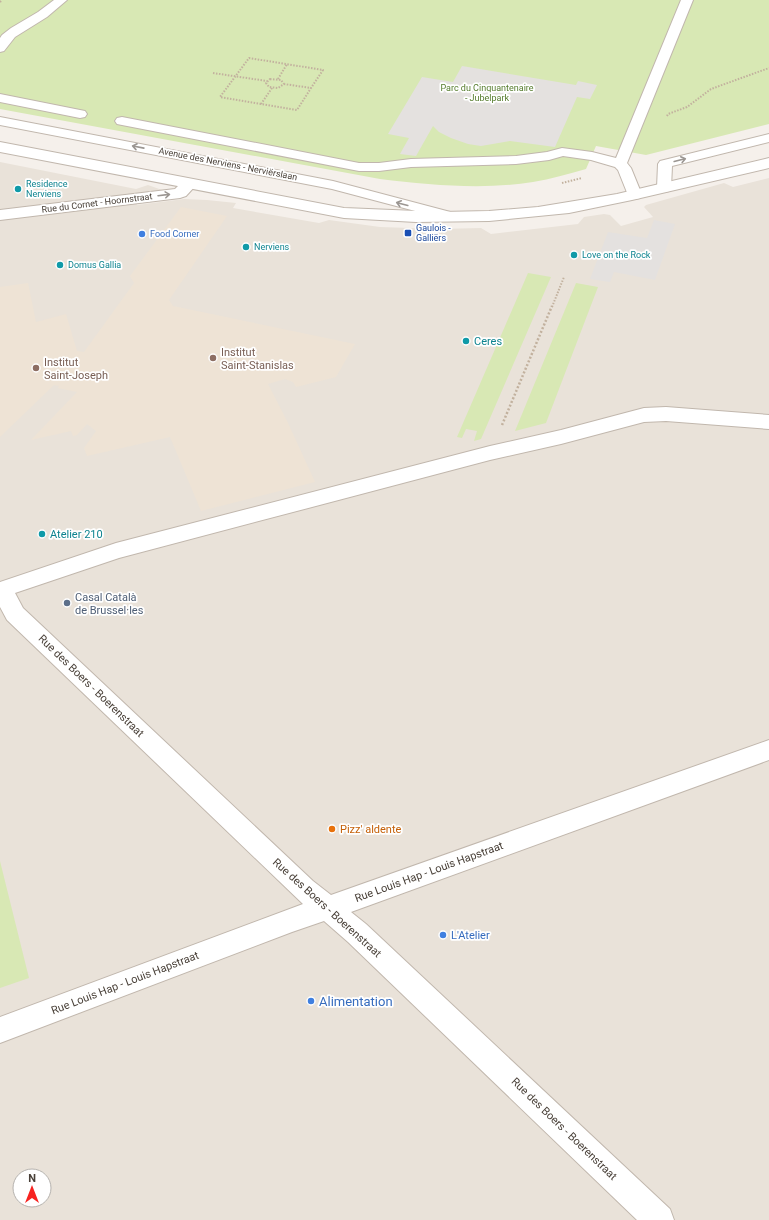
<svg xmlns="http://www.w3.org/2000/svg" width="769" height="1220" font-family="Roboto,sans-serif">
<rect width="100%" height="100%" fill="#f5f0eb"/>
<!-- residential -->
<path fill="#e9e2d9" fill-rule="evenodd" d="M0,162L136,189L148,185L162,190L158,192L135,196L137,205L184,199L207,200L236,203L233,208L319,223L329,220L380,227L439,229L481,228L491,234L578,224L584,217L604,214L610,215L621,226L653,217L644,207L646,205L724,183L733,187L769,178V1220H0ZM20,1176H44V1200H20Z"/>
<!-- education -->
<path fill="#eee3d5" d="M181,207L227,216L169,300L173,306L355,344L336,377L296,387L293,382L285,379L268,384L288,423L315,482L201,511L170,437L87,456L84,448L96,431L87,424L77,435L73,436L71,431L31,440L77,392L58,388L59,386L54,385L0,437V287L28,283L36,322L66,314L77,351L84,352L134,283L130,276Z"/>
<!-- green -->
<path fill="#d8e8b4" d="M0,0H769V124L646,155L596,146L586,169C568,174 551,179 533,182C482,190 431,185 380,179L0,109Z
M528,273L551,277L481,439L474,441L477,431L466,429L462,438L457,437Z
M576,283L598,287L546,423L515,431Z
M0,861L29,978L0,988Z"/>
<!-- parking -->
<path fill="#e4e1df" d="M462,66L576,85L578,81L597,85L590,99L577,97L555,147L510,141L481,146L468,144L451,138L439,132L433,126L416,156L400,154L409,138L388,134L422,77L453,82Z
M654,220L675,224L655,280L614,272L610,282L590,279L608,232L647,238Z"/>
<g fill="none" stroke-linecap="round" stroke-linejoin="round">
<defs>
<path id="service" d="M54,0H67L47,17L15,37L4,51L0,52V38L2,35L11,28L38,12Z
M681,0H693L627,163L631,168L642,195L640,198L635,199L630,198L628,195L618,170L615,167L591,160L563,156L549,160L516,164L411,167L379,171H359L122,125L117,124L115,121L117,118L122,117L359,163H379L411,159L516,156L547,152L562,148L592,152L616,158Z
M0,94L85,111L87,114L85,117L80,118L0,102Z
M0,117L333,181L458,214L460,217L458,220L453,221L332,189L0,125Z
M769,134V142L672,166L671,188L669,191L664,192L659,191L657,188L658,164L660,161Z"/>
<path id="minor" d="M189,179L195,181L197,184L186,196L180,198L0,220V210L175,189L183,181Z
M666,407L769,415V429L666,421L644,422L561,444L490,460L119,558L15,593L23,608L313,881L331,895L769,740V760L351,912L366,924L670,1209L674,1220H637L348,942L324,921L292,932L0,1043V1017L303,904L7,620L0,607V582L116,543L490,446L561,430L644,408Z"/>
<path id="tertiary" d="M0,142L344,208L441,212L489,211L538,207L617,194L769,158V168L632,200L569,213L489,221L416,222L344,218L0,152Z"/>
</defs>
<!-- service casing -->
<use href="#service" stroke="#c1b7ad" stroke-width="2"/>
<!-- minor casing -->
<use href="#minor" stroke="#c1b7ad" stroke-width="2"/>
<!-- tertiary casing -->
<use href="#tertiary" stroke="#c1b7ad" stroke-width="2"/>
<!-- path-far1 -->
<path stroke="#c2b19e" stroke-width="2" stroke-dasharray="1.5 1.5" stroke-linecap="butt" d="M0,2L2,0
M213,73L267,81
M270,79L281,80L284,84L278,88L269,87L266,83Z
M278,79L287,64
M272,88L261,104L297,110L311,88L284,84
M261,104L220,97L249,58L323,70L311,88
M667,116L668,114L687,107L711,89L769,68
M562,183L582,178
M552,307L564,277"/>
<!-- path -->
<path stroke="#c2b19e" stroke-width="2.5" stroke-dasharray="2 2" stroke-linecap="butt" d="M502,425L552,306"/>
<!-- service -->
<use href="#service" fill="#fff" fill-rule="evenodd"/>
<!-- minor -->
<use href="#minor" fill="#fff" fill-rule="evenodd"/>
<!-- tertiary -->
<use href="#tertiary" fill="#fff" fill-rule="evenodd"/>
</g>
<!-- one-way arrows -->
<defs><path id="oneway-shaft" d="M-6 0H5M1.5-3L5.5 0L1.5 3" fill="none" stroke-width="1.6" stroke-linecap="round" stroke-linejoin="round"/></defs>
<g stroke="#9b9692">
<use href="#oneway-shaft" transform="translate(138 147) rotate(-169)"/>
<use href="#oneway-shaft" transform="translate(680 160) rotate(-14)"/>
<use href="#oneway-shaft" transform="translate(164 195) rotate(-7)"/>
<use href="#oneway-shaft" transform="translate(402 204) rotate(-165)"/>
</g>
<!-- markers -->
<g fill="#0f9aa8" stroke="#fff" stroke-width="1.5">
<circle cx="18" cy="189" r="4"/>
<circle cx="246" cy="247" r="4"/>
<circle cx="574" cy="255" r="4"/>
<circle cx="60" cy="265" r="4"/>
<circle cx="466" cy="341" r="4"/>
<circle cx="42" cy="534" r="4"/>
</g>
<rect fill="#1a4fb4" stroke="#fff" stroke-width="1.5" x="404" y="229" width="8" height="8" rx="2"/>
<g fill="#3f7fe0" stroke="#fff" stroke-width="1.5">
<circle cx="142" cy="234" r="4"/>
<circle cx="443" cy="935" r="4"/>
<circle cx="311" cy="1001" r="4"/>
</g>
<g fill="#8d6e63" stroke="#fff" stroke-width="1.5">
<circle cx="213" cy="358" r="4"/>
<circle cx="36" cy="368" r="4"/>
</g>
<circle fill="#5c6f8a" stroke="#fff" stroke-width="1.5" cx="67" cy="603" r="4"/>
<circle fill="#e8710a" stroke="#fff" stroke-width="1.5" cx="332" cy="829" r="4"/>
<g text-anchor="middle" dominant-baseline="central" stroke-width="3.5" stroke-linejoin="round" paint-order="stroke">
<!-- far-park labels -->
<g font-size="9" fill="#547b2b" stroke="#fff">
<text x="487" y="88">Parc du Cinquantenaire<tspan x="487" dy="10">- Jubelpark</tspan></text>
</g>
<!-- far-street labels -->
<g font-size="9" fill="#494038" stroke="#fff">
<text transform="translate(228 164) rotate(11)">Avenue des Nerviens - Nerviërslaan</text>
<text transform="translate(97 203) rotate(-7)">Rue du Cornet - Hoornstraat</text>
</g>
<!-- far-culture labels -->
<g font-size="9" fill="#0d838f" stroke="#fff" text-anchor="start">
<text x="26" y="184">Residence<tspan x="26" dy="10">Nerviens</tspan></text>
<text x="254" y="247">Nerviens</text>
<text x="582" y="255">Love on the Rock</text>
<text x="68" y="265">Domus Gallia</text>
</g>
<!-- far-transit labels -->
<g font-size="9" fill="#164399" stroke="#fff" text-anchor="start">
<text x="416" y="228">Gaulois -<tspan x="416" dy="10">Galliërs</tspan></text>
</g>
<!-- far-shop labels -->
<g font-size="9" fill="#366cbe" stroke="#fff" text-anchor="start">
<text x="150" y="234">Food Corner</text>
</g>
<!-- culture labels -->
<g font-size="11" fill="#0d838f" stroke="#fff" text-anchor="start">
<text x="474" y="341">Ceres</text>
<text x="50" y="534">Atelier 210</text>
</g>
<!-- education labels -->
<g font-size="11" fill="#785e54" stroke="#fff" text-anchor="start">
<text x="221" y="352">Institut<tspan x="221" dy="13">Saint-Stanislas</tspan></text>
<text x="44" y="362">Institut<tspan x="44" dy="13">Saint-Joseph</tspan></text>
</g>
<!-- service labels -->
<g font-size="11" fill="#4e5e75" stroke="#fff" text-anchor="start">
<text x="75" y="597">Casal Català<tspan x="75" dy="13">de Brussel·les</tspan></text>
</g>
<!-- street labels -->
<g font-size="11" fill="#494038" stroke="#fff">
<text transform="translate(91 686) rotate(44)">Rue des Boers - Boerenstraat</text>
<text transform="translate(429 872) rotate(-20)">Rue Louis Hap - Louis Hapstraat</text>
<text transform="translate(327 908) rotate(42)">Rue des Boers - Boerenstraat</text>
<text transform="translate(125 983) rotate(-21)">Rue Louis Hap - Louis Hapstraat</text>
<text transform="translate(564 1129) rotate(44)">Rue des Boers - Boerenstraat</text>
</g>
<!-- food labels -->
<g font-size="11" fill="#c56008" stroke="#fff" text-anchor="start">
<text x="340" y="829">Pizz' aldente</text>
</g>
<!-- shop labels -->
<g font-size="11" fill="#366cbe" stroke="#fff" text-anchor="start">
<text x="451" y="935">L'Atelier</text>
</g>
<!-- near-shop labels -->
<g font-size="13" fill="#366cbe" stroke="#fff" text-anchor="start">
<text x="319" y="1001">Alimentation</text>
</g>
</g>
<!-- north arrow -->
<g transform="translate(32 1188)"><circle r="19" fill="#ffffff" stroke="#b6b3af"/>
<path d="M0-3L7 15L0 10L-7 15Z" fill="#f72320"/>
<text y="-6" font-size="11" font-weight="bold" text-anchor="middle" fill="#494038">N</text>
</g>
</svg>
